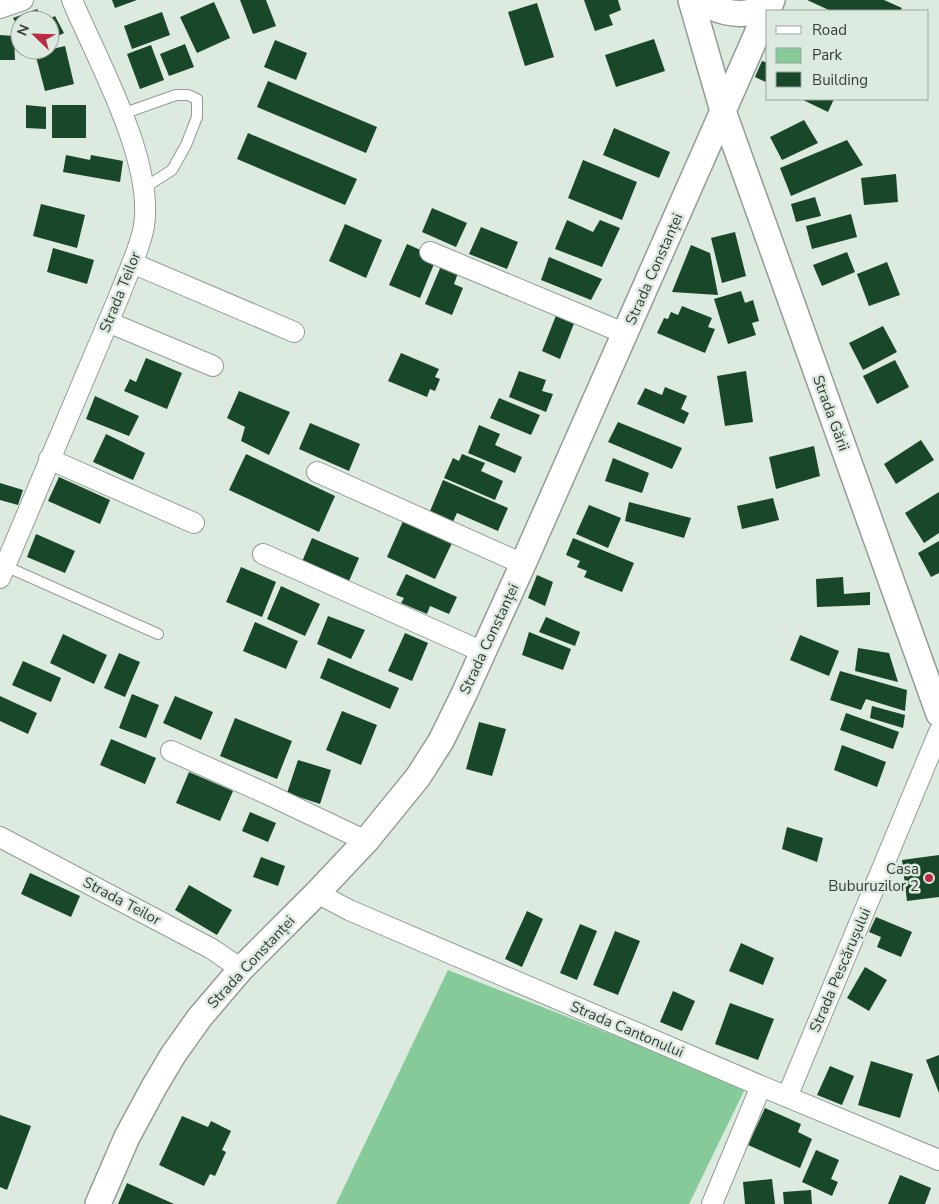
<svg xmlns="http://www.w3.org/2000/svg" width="939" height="1204" font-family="'Nunito Sans',sans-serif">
<rect width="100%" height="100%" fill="#ddeae0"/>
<!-- green -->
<path fill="#87ca9a" d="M448,970L746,1087L689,1204H336Z"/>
<!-- building -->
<path fill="#194729" d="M112,0H137L115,8Z
M240,0H266L276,26L253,34Z
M584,0H618L621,10L609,15L613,25L595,31Z
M807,0H884L902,8L900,11H831Z
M214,2L230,38L197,53L180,17Z
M537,3L554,57L525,66L508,12Z
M37,9L43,20H20V31L13,18Z
M162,12L170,35L132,49L124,26Z
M55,16L64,33L50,40V20H47Z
M0,35L14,36L15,60H0Z
M654,39L665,71L616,87L605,55Z
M275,40L307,53L296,80L264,67Z
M185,44L194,67L169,76L160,54Z
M151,45L164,80L140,89L127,54Z
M65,46L74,84L45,91L35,53Z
M762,61L768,63V83L755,77Z
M268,81L377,127L366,153L257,107Z
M801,99H834L828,112Z
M26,105L46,107V129L26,128Z
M52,105H86V138H52Z
M804,120L818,143L782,160L770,137Z
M614,128L670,152L659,178L603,155Z
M248,133L357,179L345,205L237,159Z
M847,140L863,165L791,196L780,168Z
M66,155L90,160L91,155L123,161L120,182L63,172Z
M583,160L637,182L622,220L568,198Z
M896,174L898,202L864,205L861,178Z
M815,197L821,216L796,222L791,204Z
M41,204L85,215L77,248L33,236Z
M432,208L467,223L456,247L422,232Z
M851,214L857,237L812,249L806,226Z
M567,220L593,232L600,220L620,228L602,267L555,249Z
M345,224L382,240L366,278L329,261Z
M481,227L518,242L507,269L469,254Z
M735,232L746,276L722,283L711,238Z
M407,244L425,252L422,259L434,264L420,298L389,285Z
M691,245L710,253L718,295L672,292Z
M53,248L94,260L87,284L47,272Z
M847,252L855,272L822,286L813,265Z
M549,257L602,279L591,300L541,280Z
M887,262L900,295L869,306L857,274Z
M441,266L458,273L454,284L463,288L452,315L425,304Z
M741,291L745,303L753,300L759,321L752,323L756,335L728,344L714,299Z
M682,306L712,318L708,327L715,329L705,353L657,333L664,318L668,319L671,312L678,315Z
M557,313L575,321L560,359L542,351Z
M883,326L897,352L863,370L849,343Z
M401,353L439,369L435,377L440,379L435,391L430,389L427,397L388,381Z
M146,358L182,373L167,409L124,391L130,379L136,382Z
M895,360L909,387L877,404L863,376Z
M519,371L546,380L542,391L553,394L546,412L509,397Z
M746,371L753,422L725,426L717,376Z
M665,387L687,396L681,409L689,413L684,424L637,404L645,388L662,395Z
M239,391L290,412L269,455L241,441L245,427L227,418Z
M95,396L139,416L129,436L86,419Z
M499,398L540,415L531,435L490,418Z
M618,422L682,448L672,469L608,442Z
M310,423L360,444L349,471L299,449Z
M479,425L500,434L495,445L522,457L515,473L468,453Z
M106,434L145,453L133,480L93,462Z
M921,440L934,460L896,484L884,464Z
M814,446L820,476L776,489L769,457Z
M246,454L335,496L319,532L229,490Z
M462,454L485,463L481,471L503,481L495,500L444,478L453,458L459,461Z
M613,458L649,473L642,493L605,481Z
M59,477L110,500L100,524L48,501Z
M443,480L508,508L498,531L457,513L451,526L428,516Z
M0,483L23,490L18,505L0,500Z
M939,492V533L924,543L905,513Z
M773,498L779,520L742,529L737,506Z
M629,502L691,518L684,538L625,521Z
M589,505L621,518L608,548L576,534Z
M403,521L452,543L435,579L387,557Z
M36,534L75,551L65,573L27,557Z
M312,538L359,558L349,581L337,576L336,579L301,564Z
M573,538L634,563L622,592L584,577L587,571L577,567L580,561L566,555Z
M939,541V573L931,577L918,553Z
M241,567L276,582L262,617L226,602Z
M406,574L457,597L449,614L430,606L427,614L401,603L404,598L396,595Z
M537,575L553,582L545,606L528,598Z
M843,577L844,594L870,592V605L817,607L816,579Z
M281,586L320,604L305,636L267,619Z
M328,616L365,630L351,659L317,644Z
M546,617L580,632L575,646L539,632Z
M255,622L298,641L286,669L243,651Z
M529,632L571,649L563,670L522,655Z
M405,633L428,643L412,681L388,671Z
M63,634L107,655L94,684L50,663Z
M800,635L839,651L829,676L790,660Z
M858,648L889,653L898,682L855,671Z
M119,653L140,662L125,697L104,688Z
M328,658L399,688L390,709L320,678Z
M23,661L61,678L51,702L12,685Z
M840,671L907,690L905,711L866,699L861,710L830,700Z
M132,694L159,705L146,738L119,728Z
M0,696L37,713L28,734L0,721Z
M175,696L213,712L201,740L163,723Z
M872,706L905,715L903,728L870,718Z
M342,711L377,725L361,765L326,750Z
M846,713L899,732L893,749L840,730Z
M235,718L292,741L277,779L220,756Z
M479,722L506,729L492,776L466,769Z
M111,739L156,758L145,784L100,765Z
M842,745L886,762L877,787L834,770Z
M298,760L331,770L320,804L287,793Z
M189,772L233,791L220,821L176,803Z
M250,812L276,823L268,842L242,831Z
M787,827L823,838L817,862L782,849Z
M939,855V897L907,901L902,860Z
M261,857L285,866L278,886L253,877Z
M30,873L80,896L71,917L21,894Z
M189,885L232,910L217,935L175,910Z
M527,911L543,919L522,967L505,959Z
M876,917L912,932L901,957L877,947L881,937L869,932Z
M580,924L597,931L577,980L560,973Z
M615,931L640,941L618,995L593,985Z
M741,943L774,958L763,985L729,971Z
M865,967L887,980L869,1011L847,998Z
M673,991L695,1001L682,1031L660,1022Z
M730,1003L774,1019L758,1060L715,1044Z
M939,1055V1093L926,1060Z
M871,1061L913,1074L900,1118L858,1105Z
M830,1066L854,1076L842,1105L817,1095Z
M765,1108L801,1124L798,1132L812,1139L800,1168L748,1145Z
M0,1115L31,1126L7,1190L0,1187Z
M182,1116L208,1127L211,1121L231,1131L222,1150L226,1152L215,1176L210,1174L204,1186L159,1165Z
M816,1150L839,1160L831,1179L838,1182L832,1196L802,1182Z
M900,1175L931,1188L925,1204H888Z
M772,1179L775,1204H745L743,1182Z
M127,1183L174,1204H118Z
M811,1190L812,1204H784L783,1192Z"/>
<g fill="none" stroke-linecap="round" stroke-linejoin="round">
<defs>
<path id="service" d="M122,114L176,95H188L197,99V117L186,145L172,170L144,188
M5,566L158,634"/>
<path id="minor" d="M0,8L23,0
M430,252L626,334
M132,263L294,332
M108,322L213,366
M49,459L194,523
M317,472L523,564
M263,554L483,652
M0,578L120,294C128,272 140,249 144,226C154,160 98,62 72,0
M171,751L265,793L366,841
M0,837L212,949L241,969
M317,893L349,910L761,1086L939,1160
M787,1097L939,732
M712,1204L761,1086"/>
<path id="tertiary" d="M691,0L723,111L939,714
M696,0C714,9 737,19 757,10C762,8 766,3 770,0
M98,1204L127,1137L154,1087L173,1055L200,1017L241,969L317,893L366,841L418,777L441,741L464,694L523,564L772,0"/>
</defs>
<!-- service casing -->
<use href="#service" stroke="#919d94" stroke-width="12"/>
<!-- minor casing -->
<use href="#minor" stroke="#919d94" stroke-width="22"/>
<!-- tertiary casing -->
<use href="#tertiary" stroke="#919d94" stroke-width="28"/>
<!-- service -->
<use href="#service" stroke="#fff" stroke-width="10"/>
<!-- minor -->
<use href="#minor" stroke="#fff" stroke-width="20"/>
<!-- tertiary -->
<use href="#tertiary" stroke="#fff" stroke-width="25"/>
</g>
<!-- markers -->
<circle fill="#bc2b44" stroke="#ddeae0" stroke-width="2" cx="929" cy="878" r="5"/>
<g text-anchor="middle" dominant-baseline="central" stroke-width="5" stroke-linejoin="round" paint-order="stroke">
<!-- street labels -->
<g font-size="15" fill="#373c38" stroke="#ddeae0">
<text transform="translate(654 269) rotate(-66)">Strada Constanței</text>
<text transform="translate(120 292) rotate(-68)">Strada Teilor</text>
<text transform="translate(831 413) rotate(70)">Strada Gării</text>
<text transform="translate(489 639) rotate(-65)">Strada Constanței</text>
<text transform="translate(122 901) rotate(28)">Strada Teilor</text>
<text transform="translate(251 962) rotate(-47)">Strada Constanței</text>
<text transform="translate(840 970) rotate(-67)">Strada Pescărușului</text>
<text transform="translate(627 1029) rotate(23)">Strada Cantonului</text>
</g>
<!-- poi labels -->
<g font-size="15" fill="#373c38" stroke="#ddeae0" text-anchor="end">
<text x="919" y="869">Casa<tspan x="919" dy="17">Buburuzilor 2</tspan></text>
</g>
</g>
<!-- legend -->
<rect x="766" y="10" width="162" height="90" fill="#ddeae0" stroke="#9ba49d"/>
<rect x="776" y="26" width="25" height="8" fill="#ffffff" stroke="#9ba49d"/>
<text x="812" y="35" font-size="15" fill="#373c38">Road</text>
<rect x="776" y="48" width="25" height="15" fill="#87ca9a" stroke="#9ba49d"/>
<text x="812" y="60" font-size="15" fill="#373c38">Park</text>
<rect x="776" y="72" width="25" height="15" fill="#194729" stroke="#9ba49d"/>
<text x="812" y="85" font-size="15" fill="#373c38">Building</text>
<!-- north arrow -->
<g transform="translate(35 35) rotate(293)"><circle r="24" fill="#ddeae0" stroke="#9ba49d"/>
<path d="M0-4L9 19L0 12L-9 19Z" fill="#bc2b44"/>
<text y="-8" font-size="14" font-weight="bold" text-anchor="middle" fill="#373c38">N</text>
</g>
</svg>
